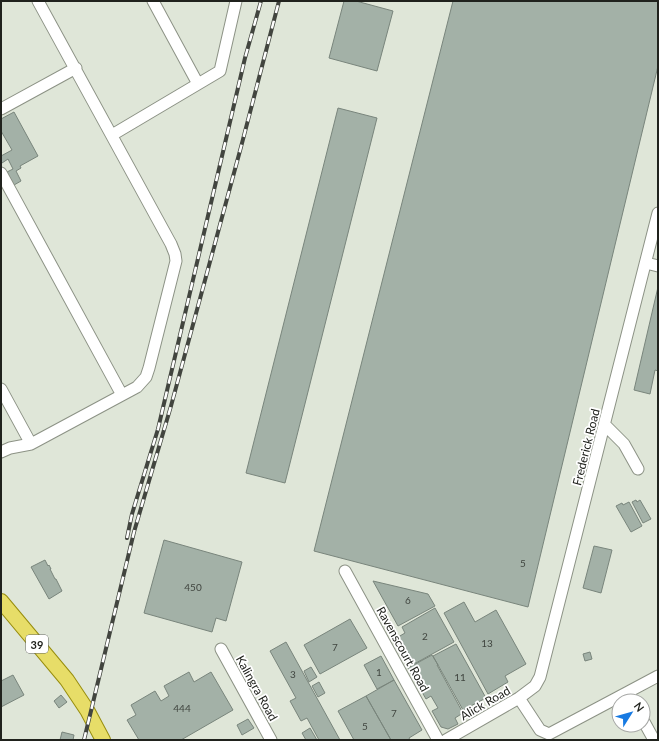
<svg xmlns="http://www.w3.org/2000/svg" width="659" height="741" font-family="Lato,sans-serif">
<rect width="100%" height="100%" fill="#dfe6d8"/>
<!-- building -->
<path fill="#a3b1a7" stroke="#79857c" d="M344,1H356L393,11L377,71L329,58Z
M453,1H658V66L528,607L314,551Z
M338,108L377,118L285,483L246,473Z
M14,112L38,156L20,166L21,168L16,171L21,181L14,185L7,172L13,169L8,159L2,163L1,161V156L12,150L1,131V119Z
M658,287V371L655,370L650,394L634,390Z
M636,500L637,502L640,500L651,519L643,523L632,502Z
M629,502L642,526L631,532L616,506L622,503L623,505Z
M164,540L242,562L226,621L216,618L212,632L144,613Z
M594,546L612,550L601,593L583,588Z
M45,560L48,566L49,565L51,569H50L55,579H56L62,591L49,599L31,567Z
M373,581L428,594L435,606L398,626Z
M464,602L475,622L496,610L526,664L505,676L508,682L488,694L444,613Z
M435,608L454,642L414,664L407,650L401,654L393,640L405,633L402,627Z
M350,619L367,648L320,674L304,645Z
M286,642L340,740H319L307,718L301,721L290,701L296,698L270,651Z
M456,644L486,698L463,710L433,656Z
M590,652L592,659L585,661L583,654Z
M432,655L438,665H437L463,713L455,718L458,724L448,729L441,727L432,711L438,708L431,696L426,699L418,685L423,682L419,675L414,678L408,668Z
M381,656L394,680L377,689L364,665Z
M311,667L317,677L309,682L304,671Z
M189,672L194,682L211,672L233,710L181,740H139L127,720L136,715L131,705L155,691L161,701L169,696L164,686Z
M13,675L24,695L1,707V681Z
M394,680L422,730L409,738L410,740H391L366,696Z
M319,682L325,693L318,697L312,686Z
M61,695L67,702L59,708L54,701Z
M366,696L391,740H354L338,711Z
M248,719L254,728L242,735L237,725Z
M310,728L317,740H306L302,733Z
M62,732L74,735L73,740H60Z"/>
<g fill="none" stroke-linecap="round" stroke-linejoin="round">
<defs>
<path id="minor" d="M153,1L198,84
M1,109L76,68
M112,135L220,71L236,1
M1,173L122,395
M646,263L658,266
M1,389L31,444
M605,425L624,444L638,469
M1,452L10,448L31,444L137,387L146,377L149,368L176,261L175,254L171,244L38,1
M345,571L438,740
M221,649L271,740
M628,692L658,676
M519,698L540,730L549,734L628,692L633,701
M643,720L654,740
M446,740L519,698L535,686L540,677L658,213"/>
<path id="major" d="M1,601L67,680L87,710L103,740"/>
</defs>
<!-- minor casing -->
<use href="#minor" stroke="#8c9285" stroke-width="13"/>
<!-- major casing -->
<use href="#major" stroke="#978d0d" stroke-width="16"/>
<!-- minor -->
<use href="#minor" stroke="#fff" stroke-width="11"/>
<!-- major -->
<use href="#major" stroke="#e7dd68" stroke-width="14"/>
<defs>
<path id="rail" d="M127,538L132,514L158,429L245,58L261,1
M84,740L134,532L171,406L241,147L279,1"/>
</defs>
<!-- rail casing -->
<use href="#rail" stroke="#42453f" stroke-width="4"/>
<!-- rail -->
<use href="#rail" stroke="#fff" stroke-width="2.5" stroke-dasharray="8" stroke-linecap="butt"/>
</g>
<g text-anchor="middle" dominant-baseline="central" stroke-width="3.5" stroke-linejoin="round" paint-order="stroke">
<!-- number labels -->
<g font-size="10" fill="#414640">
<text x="523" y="563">5</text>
<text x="193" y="587">450</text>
<text x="408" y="600">6</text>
<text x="425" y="636">2</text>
<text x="487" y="643">13</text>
<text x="335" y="647">7</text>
<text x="379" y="672">1</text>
<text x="293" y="674">3</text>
<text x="460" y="677">11</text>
<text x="182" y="708">444</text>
<text x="394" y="713">7</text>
<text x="365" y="726">5</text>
</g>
<!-- shield labels -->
<rect fill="#fff" stroke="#636461" stroke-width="1" x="26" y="635" width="22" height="18" rx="3"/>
<g font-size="11" font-weight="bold" fill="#20221d">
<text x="37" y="644">39</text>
</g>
<!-- street labels -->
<g font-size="12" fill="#20221d" stroke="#fff">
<text transform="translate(586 447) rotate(-76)">Frederick Road</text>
<text transform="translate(403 649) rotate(61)">Ravenscourt Road</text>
<text transform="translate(257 688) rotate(61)">Kalingra Road</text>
<text transform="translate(485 703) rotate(-30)">Alick Road</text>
</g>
</g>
<!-- border -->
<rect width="659" height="741" fill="none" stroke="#20221d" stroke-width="4"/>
<!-- north arrow -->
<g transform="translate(631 713) rotate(53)"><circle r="19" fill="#ffffff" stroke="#a6a7a5"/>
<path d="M0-3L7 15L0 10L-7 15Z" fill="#177ae2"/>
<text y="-6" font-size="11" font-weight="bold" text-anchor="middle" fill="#20221d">N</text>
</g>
</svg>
